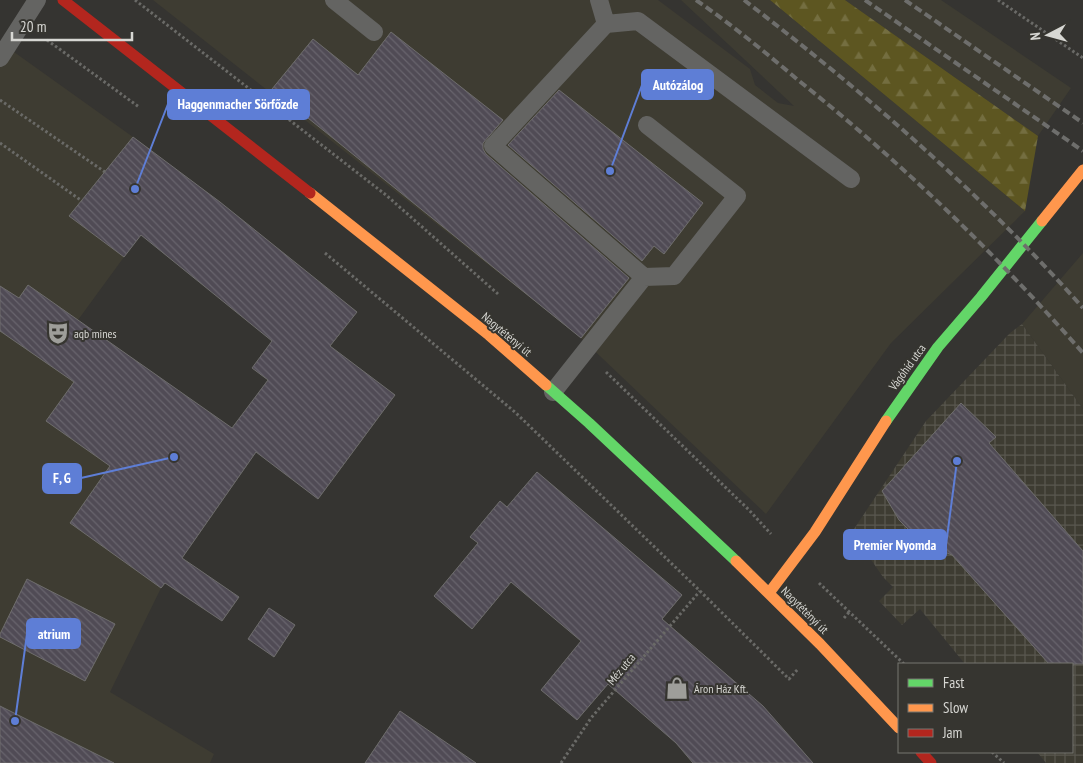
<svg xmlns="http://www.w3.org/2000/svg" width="1083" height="763" font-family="'PT Sans Narrow',sans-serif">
<defs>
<pattern id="industrial-grid" width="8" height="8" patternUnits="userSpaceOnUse" patternTransform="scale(1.25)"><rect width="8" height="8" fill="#3e3c32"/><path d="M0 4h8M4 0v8" fill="none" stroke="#59574f"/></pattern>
<pattern id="forest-firs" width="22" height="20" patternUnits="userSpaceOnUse" patternTransform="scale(1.25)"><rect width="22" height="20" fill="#5d5621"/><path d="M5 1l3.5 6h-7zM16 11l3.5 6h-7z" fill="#746e40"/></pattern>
<pattern id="building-back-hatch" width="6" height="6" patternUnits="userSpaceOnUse" patternTransform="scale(1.25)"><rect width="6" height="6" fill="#504b55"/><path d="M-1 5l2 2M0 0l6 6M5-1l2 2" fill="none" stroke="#68646d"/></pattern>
</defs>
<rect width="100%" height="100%" fill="#353431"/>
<!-- built -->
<path fill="#3e3c32" d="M153,0H658L750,69L755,85L778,103L794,106L681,0H770L1025,211L891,343L766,514L581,338Z
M845,0H941L1071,88L1038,136Z
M0,42L133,137L69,216L124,257L78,320L259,447L161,588L110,692L214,754L210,763H0Z
M1083,253V409L1022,324Z"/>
<!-- industrial -->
<path fill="url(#industrial-grid)" d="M1022,324L1083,409V763H1046L1037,752H1072V664H965L920,609L902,625L879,601L893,587L883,577L852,532L926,421L1010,333Z"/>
<!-- forest -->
<path fill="url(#forest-firs)" d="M770,0H845L1038,136L1025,211Z"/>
<!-- building -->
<path fill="url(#building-back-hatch)" stroke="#6e6d6c" d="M391,32L503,120L483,143V149L486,154L629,278L581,338L272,89L313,39L358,75Z
M559,90L703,203L664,254L654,246L642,261L508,145Z
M133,137L220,202L357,312L330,346L395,395L318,499L256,452L182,558L239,597L222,621L165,583L161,588L70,523L110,466L46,421L74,382L0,331V286L19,298L28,285L232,428L268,380L252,368L272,341L141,235L124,257L69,216Z
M961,403L996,437L989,443L1083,551V664H1049L952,555L922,543L899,520L882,491Z
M537,472L682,595L662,619L763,706L813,763H693L676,743L608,684L577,720L541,690L581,641L511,582L472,629L434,596L478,543L470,537L500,501L507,507Z
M27,579L115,624L85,681L0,637V634Z
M269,608L295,625L274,657L248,639Z
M0,706L114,763H0Z
M400,711L476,763H365Z"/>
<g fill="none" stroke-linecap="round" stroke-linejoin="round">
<!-- path -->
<path stroke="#6a6a67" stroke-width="3" stroke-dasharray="2.5 2.5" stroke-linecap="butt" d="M135,0L386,195L498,294
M998,0L1083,58
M47,40L139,107
M0,100L105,172
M0,143L82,201
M325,253L516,413L700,591L789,679L798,669
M606,372L749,510L771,534
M819,583L904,664
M844,618L850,611
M992,752L1004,763
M561,763L591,718L700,591"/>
<!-- lane -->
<path stroke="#646462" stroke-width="18" d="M334,0L374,32
M599,0L606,24
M0,58L37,0
M644,277L674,276L737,196L647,125
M553,392L644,277L493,146L606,24L638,21L851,179"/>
<!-- fast -->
<path stroke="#63d668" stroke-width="11" d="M546,385L589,423L736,561
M886,421L938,347L981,297L1042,221"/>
<!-- slow -->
<path stroke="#ff974d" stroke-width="11" d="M310,193L489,335L546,385
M1042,221L1083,170
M736,561L820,644L899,728
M769,593L815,532L886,421"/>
<!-- jam -->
<path stroke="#b3261e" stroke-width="11" d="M63,0L310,193
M921,752L931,763"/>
<!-- rail -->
<path stroke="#6e6e6c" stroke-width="4" stroke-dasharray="8 4" stroke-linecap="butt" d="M696,0C732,25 765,52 798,80C903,164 994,252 1083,353
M744,0C865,93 981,193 1083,308
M865,0L1083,151
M905,0L1083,123"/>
</g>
<!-- icons -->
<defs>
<symbol id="theatre-bare" viewBox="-9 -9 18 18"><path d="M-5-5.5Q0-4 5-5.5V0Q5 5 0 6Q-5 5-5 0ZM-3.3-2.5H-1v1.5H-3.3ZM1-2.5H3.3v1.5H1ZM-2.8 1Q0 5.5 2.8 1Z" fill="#9e9e9a" stroke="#363530" stroke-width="2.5" paint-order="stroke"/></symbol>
<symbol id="shop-bare" viewBox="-9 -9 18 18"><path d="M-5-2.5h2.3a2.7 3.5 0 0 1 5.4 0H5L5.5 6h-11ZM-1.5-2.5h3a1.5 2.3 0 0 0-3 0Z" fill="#9e9e9a" stroke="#363530" stroke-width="2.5" paint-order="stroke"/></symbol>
</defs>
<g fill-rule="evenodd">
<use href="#theatre-bare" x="42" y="317" width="32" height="32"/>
<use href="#shop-bare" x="661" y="672" width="32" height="32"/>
</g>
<g text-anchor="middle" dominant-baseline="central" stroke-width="4" stroke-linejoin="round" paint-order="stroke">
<!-- poi labels -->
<g font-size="12" fill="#d7d7d3" stroke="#363530" text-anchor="start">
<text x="74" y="333">aqb mines</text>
<text x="694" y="688">Áron Ház Kft.</text>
</g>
<!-- street labels -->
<g font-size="12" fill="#d7d7d3" stroke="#363530">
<text transform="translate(507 334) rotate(40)">Nagytétényi út</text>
<text transform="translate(907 367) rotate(-54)">Vágóhíd utca</text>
<text transform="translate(805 610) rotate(45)">Nagytétényi út</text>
<text transform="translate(621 669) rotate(-50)">Méz utca</text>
</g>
</g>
<!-- callouts -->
<path fill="none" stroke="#5e7ed6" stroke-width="2" d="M610 171L642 85M135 189L168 104M174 457L81 478M957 461L946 545M15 721L27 634"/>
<g fill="#5e7ed6" stroke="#363530" stroke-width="2">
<circle cx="610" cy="171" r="5"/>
<circle cx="135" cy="189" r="5"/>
<circle cx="174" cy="457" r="5"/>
<circle cx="957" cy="461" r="5"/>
<circle cx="15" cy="721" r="5"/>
</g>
<g fill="#5e7ed6" stroke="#5e7ed6" stroke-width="2">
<rect x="642" y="70" width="71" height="29" rx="5"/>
<rect x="168" y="90" width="141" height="29" rx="5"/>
<rect x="43" y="464" width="38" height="29" rx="5"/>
<rect x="844" y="530" width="102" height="29" rx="5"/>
<rect x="27" y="619" width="53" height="29" rx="5"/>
</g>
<g font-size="14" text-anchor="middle" font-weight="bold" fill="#fff">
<text x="678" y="90">Autózálog</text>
<text x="238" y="109">Haggenmacher Sörfőzde</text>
<text x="62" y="483">F, G</text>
<text x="895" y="550">Premier Nyomda</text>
<text x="54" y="639">atrium</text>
</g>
<!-- legend -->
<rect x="898" y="663" width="175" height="90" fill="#363530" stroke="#767671"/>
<rect x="908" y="679" width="25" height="8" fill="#63d668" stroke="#767671"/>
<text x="943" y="688" font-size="15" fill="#d7d7d3">Fast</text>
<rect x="908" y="704" width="25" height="8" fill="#ff974d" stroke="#767671"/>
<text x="943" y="713" font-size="15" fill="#d7d7d3">Slow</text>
<rect x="908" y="729" width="25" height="8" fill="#b3261e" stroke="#767671"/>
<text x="943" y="738" font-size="15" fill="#d7d7d3">Jam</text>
<!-- north arrow -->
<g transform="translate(1048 35) rotate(264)" stroke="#363530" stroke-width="4" paint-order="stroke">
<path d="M0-4L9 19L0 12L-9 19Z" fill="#d7d7d3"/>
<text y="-8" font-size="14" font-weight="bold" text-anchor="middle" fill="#d7d7d3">N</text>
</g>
<!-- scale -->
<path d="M12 32v8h120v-8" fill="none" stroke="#d7d7d3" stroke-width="2.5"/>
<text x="20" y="32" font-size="15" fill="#d7d7d3" stroke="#363530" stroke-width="4" paint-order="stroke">20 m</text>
</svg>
